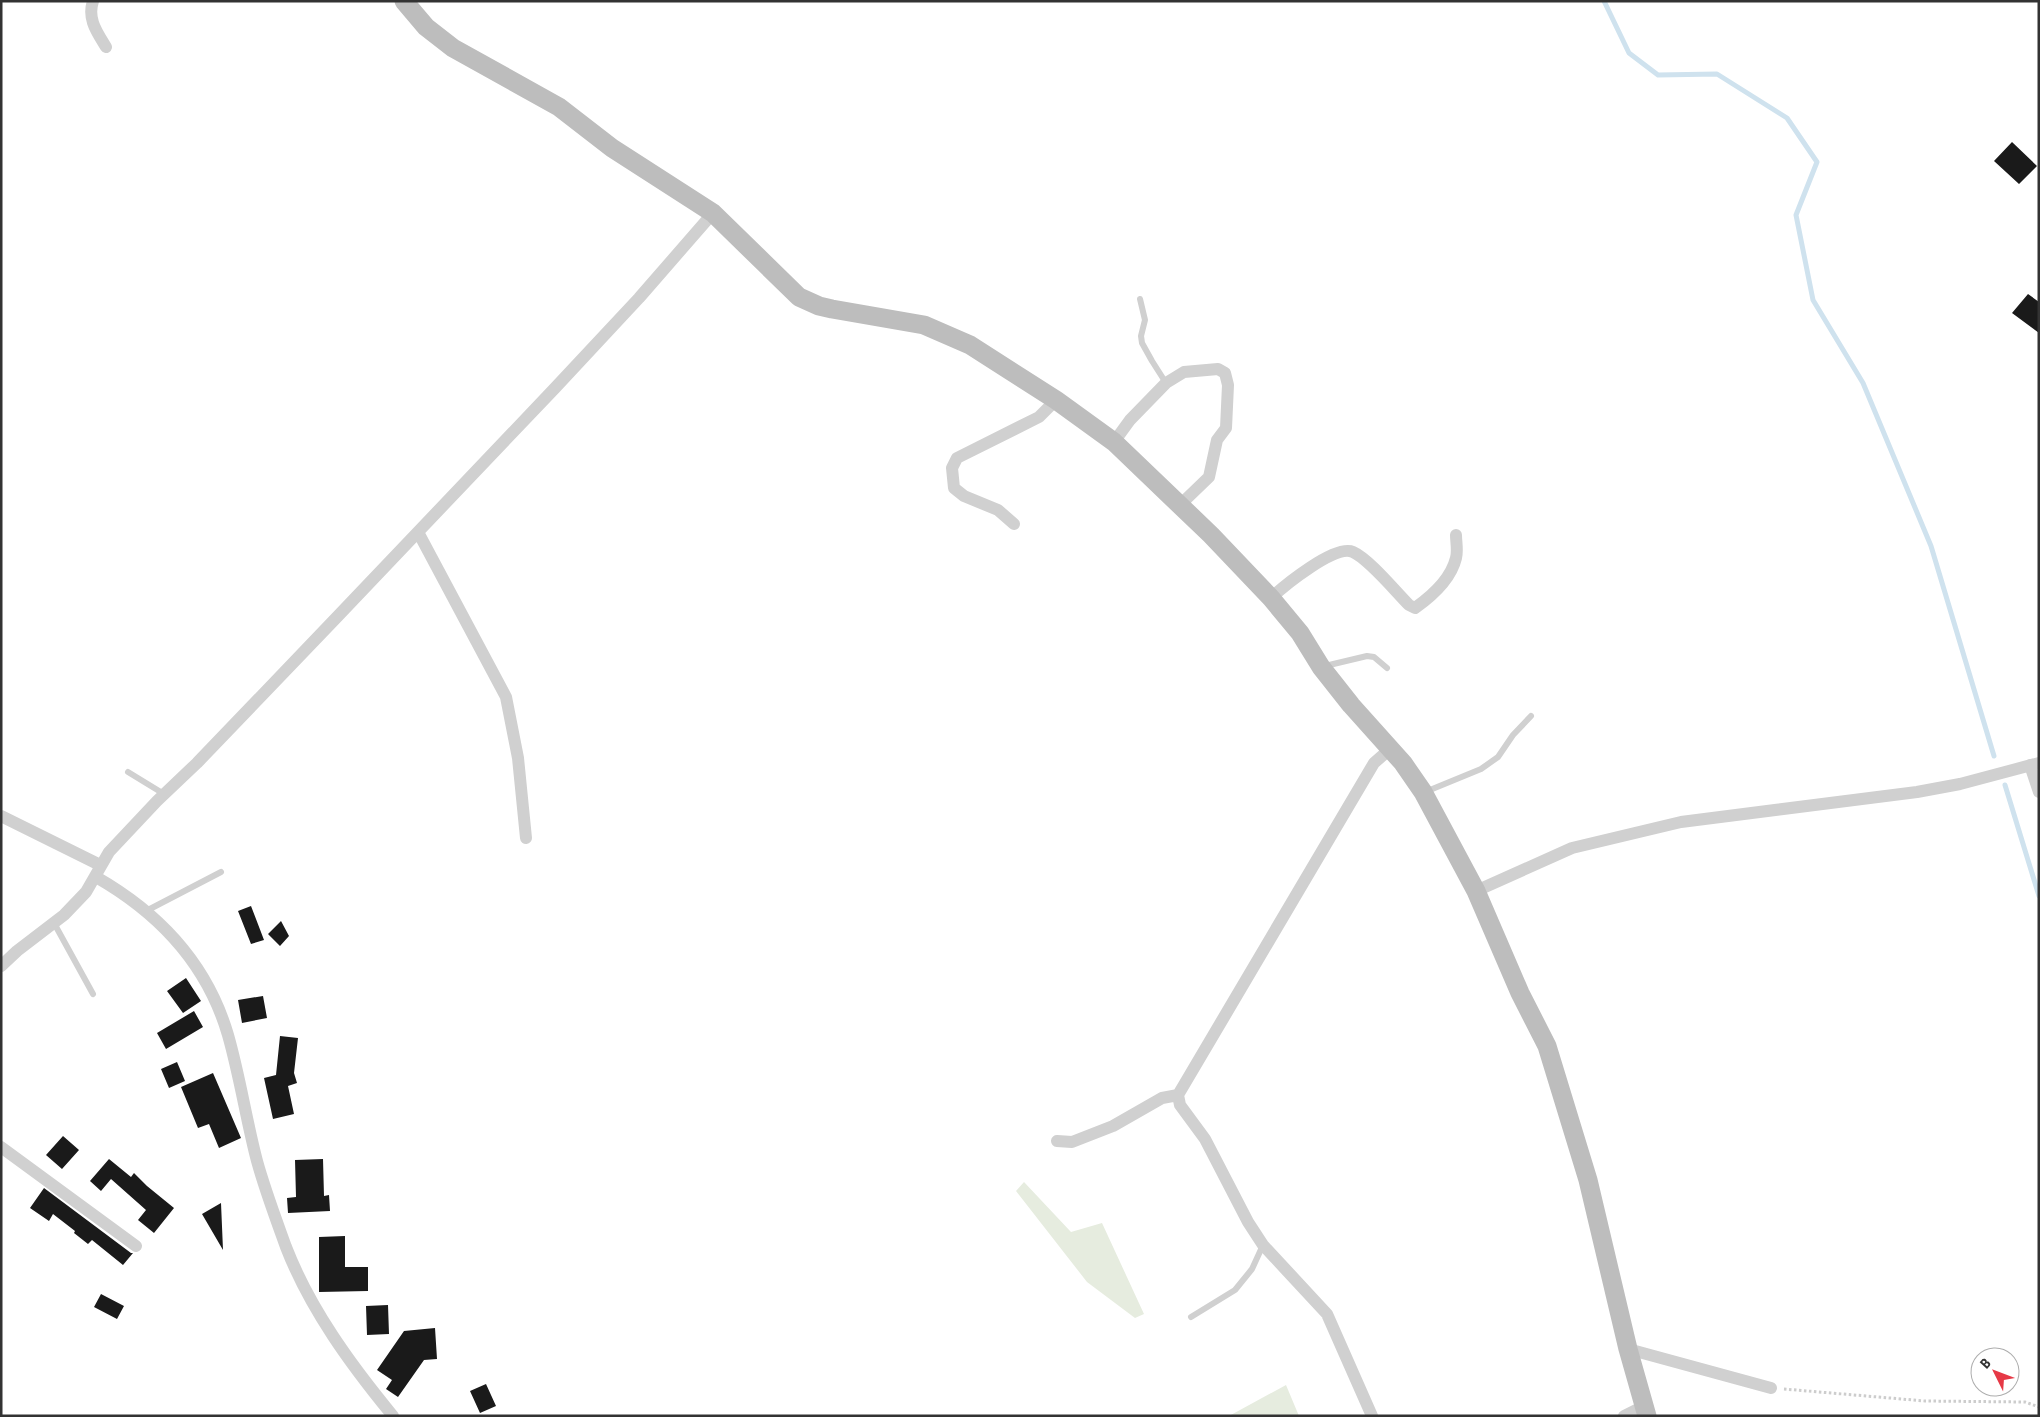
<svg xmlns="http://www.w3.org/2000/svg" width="2040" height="1417" font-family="'Roboto Condensed',sans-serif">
<rect width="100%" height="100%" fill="#fff"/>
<!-- green -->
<path fill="#e6ecdf" d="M1024,1182L1071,1232L1102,1223L1144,1314L1135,1318L1087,1282L1016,1191Z
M1286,1385L1299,1416H1229Z"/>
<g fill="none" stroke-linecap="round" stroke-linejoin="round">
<!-- stream -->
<path stroke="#cfe2ee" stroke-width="5" d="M1604,1L1629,53L1658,75L1717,74L1787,118L1817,162L1796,215L1813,300L1863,383L1931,546L1994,756
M2005,785L2039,896"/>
</g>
<!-- building -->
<path fill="#1a1a1a" d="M2012,142L2037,166L2019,184L1994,161Z
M2028,294L2039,302V333L2012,313Z
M251,906L264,940L251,944L238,911Z
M281,921L289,936L280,946L268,934Z
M186,978L201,1001L183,1013L167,991Z
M263,996L267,1018L242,1023L238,1000Z
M194,1011L203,1027L166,1049L157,1033Z
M280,1036L298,1038L294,1073L297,1083L288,1086L294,1114L273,1119L264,1078L276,1075Z
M177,1062L185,1081L169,1088L161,1069Z
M213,1073L241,1138L219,1148L209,1124L198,1128L181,1087Z
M63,1136L79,1150L62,1169L46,1155Z
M109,1159L131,1177L134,1173L147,1186L174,1208L154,1233L138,1220L146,1210L111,1179L101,1191L90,1181Z
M323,1159L324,1196L329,1195L330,1211L288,1213L287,1198L296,1197L295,1160Z
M44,1188L131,1253H133L123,1265L92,1240L88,1244L74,1233L75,1231L53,1214L49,1221L30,1208Z
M221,1203L223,1250L202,1214Z
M345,1236V1267H368V1291L319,1292V1237Z
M101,1294L124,1306L117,1319L94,1307Z
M388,1305L389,1334L367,1335L366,1306Z
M435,1328L437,1359L424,1360L398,1397L386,1389L392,1380L377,1370L404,1331Z
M486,1384L496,1406L480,1413L470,1391Z"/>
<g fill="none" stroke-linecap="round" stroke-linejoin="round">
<!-- path -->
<path stroke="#cdcdcd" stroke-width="3" stroke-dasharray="2.5 2.5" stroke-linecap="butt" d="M1784,1389L1925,1401L2025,1402L2039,1407"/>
<!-- lane -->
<path stroke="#d0d0d0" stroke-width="6" d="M1140,299L1145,320L1141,336L1142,343L1152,361L1166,383
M1325,666L1367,656L1374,657L1387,668
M128,772L164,794
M1425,792L1481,769L1498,757L1513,735L1531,716
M146,911L221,872
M54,923L93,994
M1191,1317L1235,1290L1252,1269L1263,1245"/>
<!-- street -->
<path stroke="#d0d0d0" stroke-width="12" d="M93,1C87,19 97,32 106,47
M1114,442L1130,420L1166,383L1184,372L1218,369L1225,373L1228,385L1226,428L1217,440L1209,477L1180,505
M1014,524L998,510L964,496L954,488L952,468L957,458L1039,417L1056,400
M418,532L506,697L518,758L526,838
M1271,598C1284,586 1335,544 1353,552C1369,559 1396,592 1409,605L1415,608C1432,596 1451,579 1456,558C1458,551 1456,542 1456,535
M2030,765L2039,792
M1,816L100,865
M96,877C159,913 207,963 228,1035C240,1077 246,1119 257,1161C265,1190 276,1219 286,1247C310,1309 351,1365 393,1416
M1476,891L1572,848L1681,822L1917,792L1960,784L2039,763
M1,966L17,951L64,915L86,892L109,852L157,801L197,763L337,617L555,388L639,298L713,213
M1057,1141L1072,1142L1113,1126L1162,1098L1178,1095
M1,1147L136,1246
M1628,1349L1771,1388
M1372,1416L1327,1314L1263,1245L1248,1222L1205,1139L1180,1105L1178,1095L1374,763L1390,749
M1624,1416L1644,1406"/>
<!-- secondary -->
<path stroke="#bdbdbd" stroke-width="19" d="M404,1L426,27L453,48L559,107L612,148L713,213L799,297L819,306L832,309L924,325L970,345L1056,400L1114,442L1211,535L1271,598L1300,633L1321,667L1351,705L1403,763L1423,792L1476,891L1520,993L1547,1046L1588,1180L1628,1349L1647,1416"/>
</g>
<!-- border -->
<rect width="2040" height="1417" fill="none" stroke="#333333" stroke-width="5"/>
<!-- north arrow -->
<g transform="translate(1995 1372) rotate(312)"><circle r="24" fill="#ffffff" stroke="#adadad"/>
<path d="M0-4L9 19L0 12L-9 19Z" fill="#e63946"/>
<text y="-8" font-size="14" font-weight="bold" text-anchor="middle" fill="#333333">B</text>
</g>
</svg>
